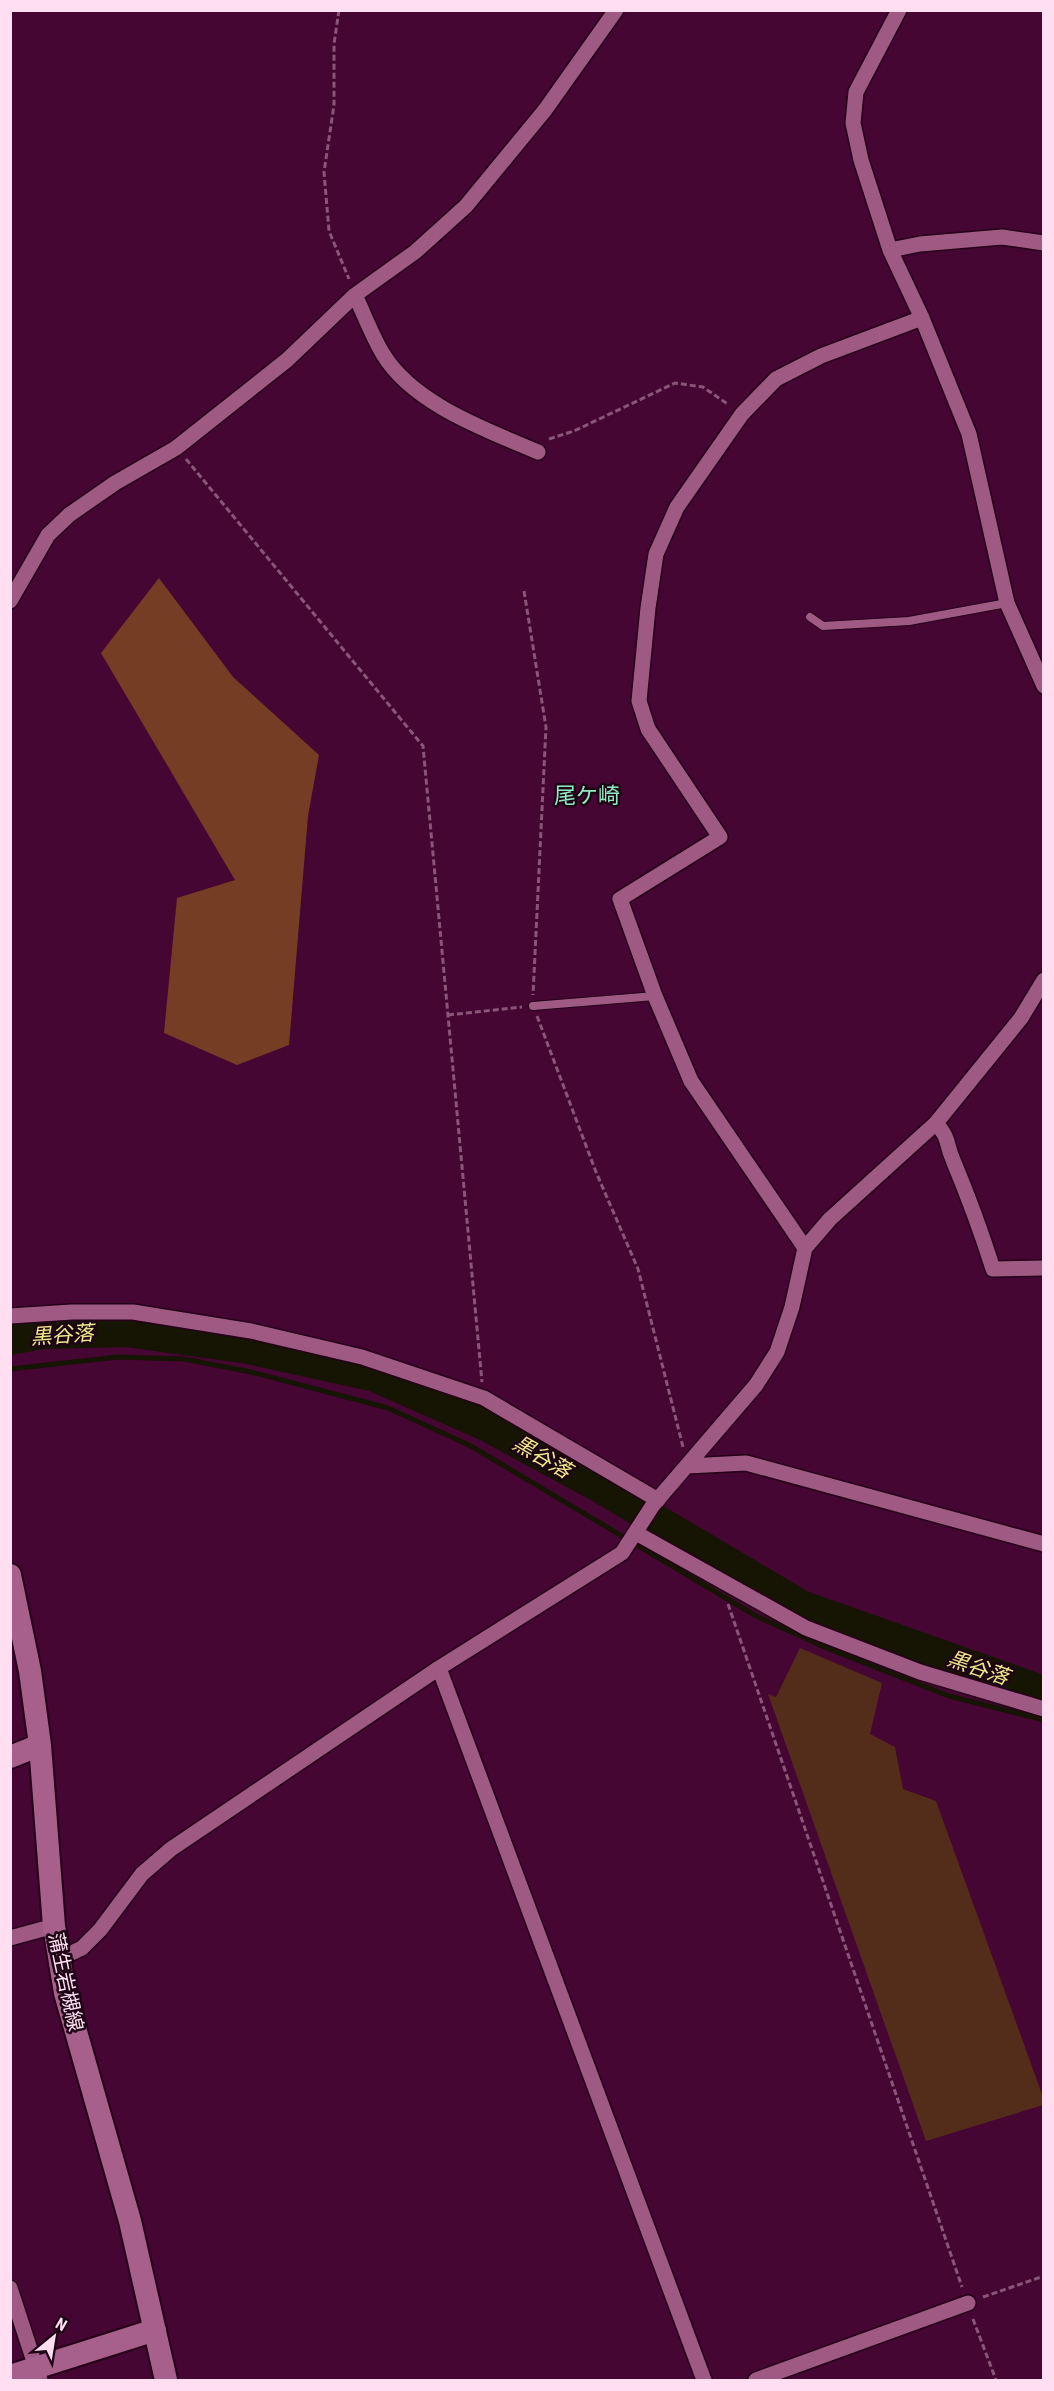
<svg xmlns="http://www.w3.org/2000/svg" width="1054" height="2391" font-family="'Roboto Condensed','Noto Sans JP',sans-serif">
<rect width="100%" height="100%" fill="#460633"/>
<!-- green -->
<path fill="#542c1a" d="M800,1648L882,1683L870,1734L895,1747L903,1789L936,1801L1043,2097V2105L926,2141L768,1694L776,1697Z"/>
<!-- forest -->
<path fill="#743d24" d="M159,578L233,677L319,755L308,816L289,1045L237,1065L164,1033L177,898L235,880L101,653Z"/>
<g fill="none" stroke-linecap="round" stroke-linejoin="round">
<!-- stream -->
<path stroke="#161402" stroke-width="5" d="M10,1369L118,1357L184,1359L251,1372L388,1408L471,1446L756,1616L829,1649L949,1696L1044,1720"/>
<!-- river -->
<path stroke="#161402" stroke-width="32" d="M10,1339L42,1333L126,1331L248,1348L375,1376L486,1425L600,1487L801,1606L1044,1692"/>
<defs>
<path id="lane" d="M810,617L823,626L909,621L1007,603
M533,1006L655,996"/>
<path id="street" d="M899,10L856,92L853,123L861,160L890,250L922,318L969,434L1007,603L1044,686
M890,250L920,244L1002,237L1044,243
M355,295C364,314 372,336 383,354C413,404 487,430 538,452
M10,601L48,535L69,515L115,483L176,448L287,360L355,295L415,252L466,206L545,110L616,10
M936,1123C951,1141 945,1142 953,1160C968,1196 981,1231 993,1269L1044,1268
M805,1248L691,1081L655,996L620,899L720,837L648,729L639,701L648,608L656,554L677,507L742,414L776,379L821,356L922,318
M10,1316L72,1312H133L251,1331L362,1357L484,1398L658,1500
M687,1466L746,1463L1044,1544
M636,1533L806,1628L920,1672L1044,1709
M439,1668L704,2380
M10,1938L54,1926
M59,1959L82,1948L100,1930L142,1874L171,1849L439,1668L622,1553L653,1505L756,1385L777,1352L792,1307L805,1248L830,1219L936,1123L1021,1018L1044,980
M10,2288L40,2380
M756,2380L968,2303"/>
<path id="secondary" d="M10,1575L30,1671L40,1745L54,1926L65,1993L130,2221L166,2380
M10,1757L40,1745
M10,2376L155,2330"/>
</defs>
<!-- lane casing -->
<use href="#lane" stroke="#250018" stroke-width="10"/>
<!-- street casing -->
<use href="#street" stroke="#250018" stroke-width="18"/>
<!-- secondary casing -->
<use href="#secondary" stroke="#250018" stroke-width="26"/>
<!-- path -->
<path stroke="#895578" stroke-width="3" stroke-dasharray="6 3" stroke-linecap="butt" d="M339,10L334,44V105L324,172L329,231L349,279
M549,439L574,431L675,383L703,387L729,405
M186,459L423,746L482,1382
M524,591L546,727L533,995
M448,1015L522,1007
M537,1016L596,1172L638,1269L683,1447
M728,1604L962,2287
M983,2297L1044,2276
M973,2319L996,2380"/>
<!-- lane -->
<use href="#lane" stroke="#9f5a84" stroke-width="8"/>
<!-- street -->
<use href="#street" stroke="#9f5a84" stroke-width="15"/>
<!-- secondary -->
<use href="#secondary" stroke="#a75f8b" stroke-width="22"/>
</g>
<g text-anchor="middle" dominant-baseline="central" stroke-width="5" stroke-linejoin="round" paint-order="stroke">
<!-- street labels -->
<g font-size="20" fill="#fedef0" stroke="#1e0515">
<text transform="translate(66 1982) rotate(78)">蒲生岩槻線</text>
</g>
<!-- water labels -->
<g font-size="21" font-style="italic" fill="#eee688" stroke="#1e0515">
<text transform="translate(62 1335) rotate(-4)">黒谷落</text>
<text transform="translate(542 1457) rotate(30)">黒谷落</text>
<text transform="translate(978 1668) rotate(19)">黒谷落</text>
</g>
<!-- quarter labels -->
<g font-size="22" fill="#91e7c0" stroke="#1e0515">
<text x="587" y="795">尾ケ崎</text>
</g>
</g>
<!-- border -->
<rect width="1054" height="2391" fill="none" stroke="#fedef0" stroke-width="24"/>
<!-- north arrow -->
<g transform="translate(54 2337) rotate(30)" stroke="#1e0515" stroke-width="4.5" paint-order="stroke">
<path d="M0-4.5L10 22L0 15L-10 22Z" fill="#fedef0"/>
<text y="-9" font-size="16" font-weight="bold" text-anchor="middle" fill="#fedef0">N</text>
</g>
</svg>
